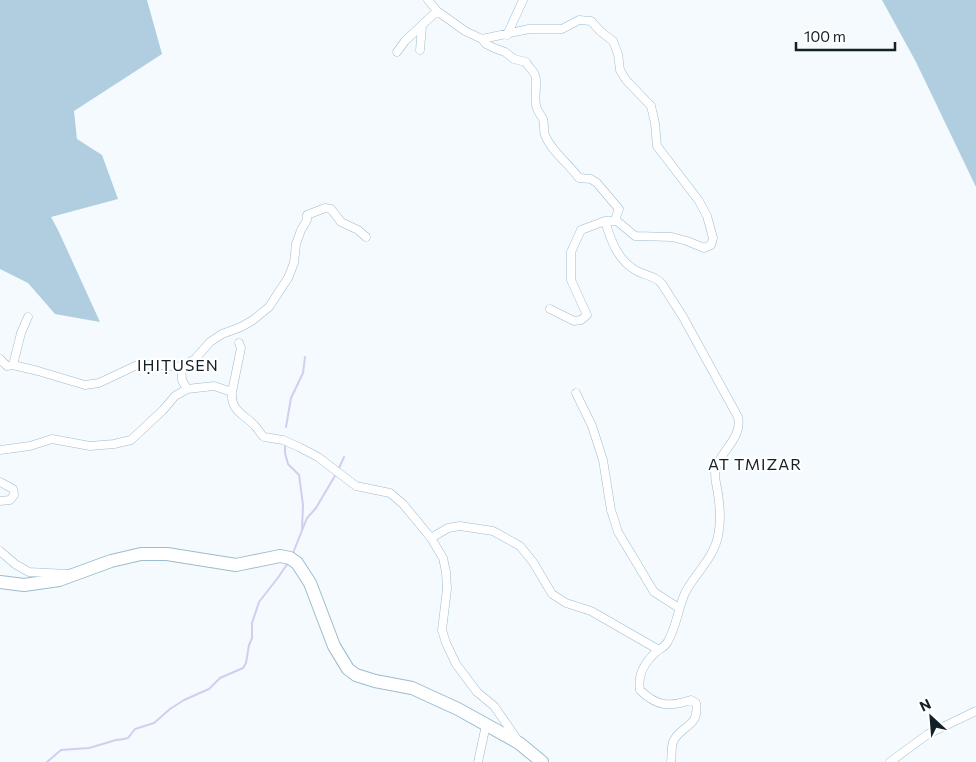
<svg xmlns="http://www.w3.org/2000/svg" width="976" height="762" font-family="Commissioner,sans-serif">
<rect width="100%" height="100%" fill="#f4fafe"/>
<!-- green -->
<path fill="#b0cee0" d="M0,0H147L162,54L74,111L77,139L102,155L118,199L51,217L59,232L100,322L55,314L28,283L0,269Z
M882,0H976V187L916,62Z"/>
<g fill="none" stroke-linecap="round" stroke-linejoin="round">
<!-- stream -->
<path stroke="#d2cef0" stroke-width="2" d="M286,427L291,398L303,373L305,357
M285,443V453L288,464L299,475L303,505L302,530
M339,468L344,457
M293,553L307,518L316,508L336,474
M47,762L61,750L89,748L116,740L124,739L128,738L135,729L154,723L170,709L184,700L209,689L220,678L243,668L246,663L249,645L252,638V623L259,602L277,579L288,563"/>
<defs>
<path id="street" d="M428,0L437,11L465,31L482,39L529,29H562L579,20L591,21L600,31L613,41L618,54L620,70L626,80L651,106L655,123L657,146L699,201L707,216L713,238L711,245L704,248L687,241L672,237L635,236L617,221H605L581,230L571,252V280L587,315L581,320L574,321L550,309
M507,35L523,0
M482,39L486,44L494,48L505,52L514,59L526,62C528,67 533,70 535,75C538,82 534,96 536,105C537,111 540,114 543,119C545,124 543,130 545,135C551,151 569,164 579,178L591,179L597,183L619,209L616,217L617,221
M420,50L422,26
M397,52L405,41L437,11
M605,221C611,241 618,261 637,271C646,276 656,276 662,284L683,317L738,417C743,437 721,451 716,468C713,476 717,485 718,494C720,507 721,523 718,536C714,557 696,573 686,591C678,607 677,626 668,641C666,646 662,648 657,651C645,662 637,674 640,690C657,707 670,707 691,700L696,703C700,728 680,725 673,742C671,748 672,756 671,762
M0,359L7,366L13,365L38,371L85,385L99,383L135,366L153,364L181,367
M13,365L21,333L28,317
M187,389L214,386L232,392C230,412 246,415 256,427C259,430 260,434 264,437L283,440L299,447L318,457L356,486L390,493L403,504L431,538
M232,392L241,348L239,343
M576,393L592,426L603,460L611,510L618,532L654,592L679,608
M0,450L30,446L52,439L90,446L114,444L131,440L163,410L175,396L187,389L182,380L181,367L195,359L210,342L222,334L241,327L253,320L269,307L288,278L294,263L296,244L301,230L307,220V215L325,208L331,209L341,222L358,230L366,237
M0,482L13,489L14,495L10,500L0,501
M0,551L15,564L29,572L68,574
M517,739L494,706L477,692L456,664L446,643L442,630L447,589L446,572L443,558L431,538L448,528L460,526L493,531L520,546L533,562L552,594L566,603L591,611L659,650
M478,762L486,725
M890,762L928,734L976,711"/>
<path id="primary" d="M0,582L24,585L59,580L111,561L141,554H167L236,565L280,556L290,558L297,563L310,583L334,646L348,669L356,675L375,681L412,688L458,709L519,743L542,762"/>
</defs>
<!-- street casing -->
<use href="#street" stroke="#9dbcce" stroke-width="9"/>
<!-- primary casing -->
<use href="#primary" stroke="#9dbcce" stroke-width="14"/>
<!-- street -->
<use href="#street" stroke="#fff" stroke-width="8"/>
<!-- primary -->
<use href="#primary" stroke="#fff" stroke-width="12"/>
</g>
<g text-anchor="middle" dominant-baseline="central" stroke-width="4.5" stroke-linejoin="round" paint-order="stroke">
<!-- quarter labels -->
<g font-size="16" letter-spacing="1" fill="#142027" stroke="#fff">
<text x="178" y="364">IḤIṬUSEN</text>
<text x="755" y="463">AT TMIZAR</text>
</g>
</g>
<!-- north arrow -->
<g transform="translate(931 717) rotate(334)" stroke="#ffffff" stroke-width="4" paint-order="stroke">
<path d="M0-4L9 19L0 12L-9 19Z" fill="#142027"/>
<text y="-8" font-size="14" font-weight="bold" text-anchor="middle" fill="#142027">N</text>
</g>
<!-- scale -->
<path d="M796 42v8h99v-8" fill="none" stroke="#142027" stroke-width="2.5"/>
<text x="804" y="42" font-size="15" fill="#142027" stroke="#ffffff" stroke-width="4" paint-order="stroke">100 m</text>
</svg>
